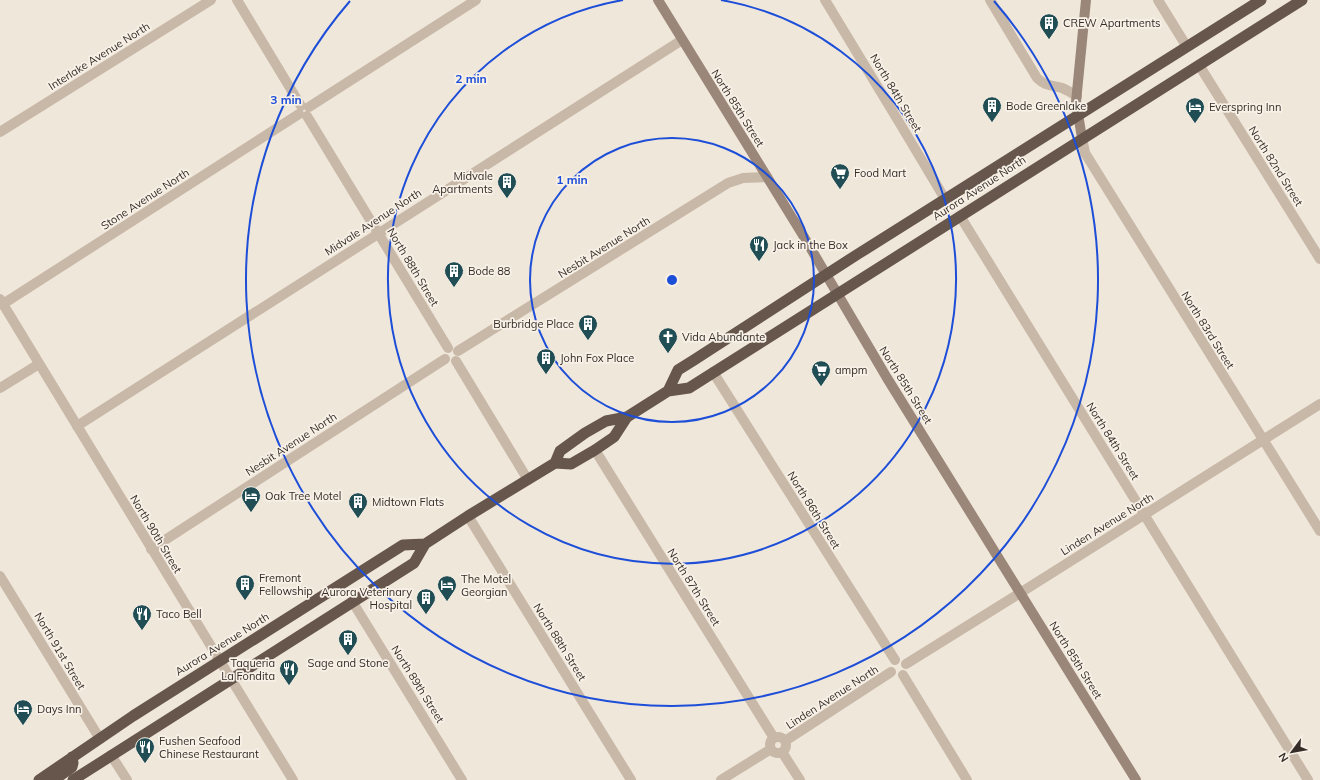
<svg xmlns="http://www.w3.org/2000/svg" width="1320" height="780" font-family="Mulish,sans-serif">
<rect width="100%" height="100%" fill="#f0e7db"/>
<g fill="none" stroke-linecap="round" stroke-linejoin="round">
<!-- minor -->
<path stroke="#c8b8a8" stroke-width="10" d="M237,0L301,106
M825,0L902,127L945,199
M990,0L1037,78C1045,86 1052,85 1062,88C1067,90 1072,93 1077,96
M1158,0L1187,47
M1199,65L1320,259
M309,107L476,0
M307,116L448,348
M0,132L211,0
M1082,138L1085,153L1320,531
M960,216L1308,780
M3,304L299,114
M458,351L728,183L743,178L767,177
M456,361L528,480
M713,372L895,660
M0,388L39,364
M77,426L682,40
M595,450L774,738
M468,516L631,780
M151,549L445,359
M0,576L100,739
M352,601L462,780
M906,664L1020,593
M903,675L967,780
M231,679L293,780
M770 745a8 8 0 1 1 16 0a8 8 0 1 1-16 0Z
M785,741L891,672
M782,752L800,780
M111,755L127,780
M721,780L771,749"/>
<!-- tertiary -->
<path stroke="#c8b8a8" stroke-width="10" d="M0,299L231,679
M1020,593L1320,404"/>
<!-- secondary -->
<path stroke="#9b877a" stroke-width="10" d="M658,0L804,237L887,378L1136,780
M1082,138L1076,102L1086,0"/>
<!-- trunk -->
<path stroke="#66564c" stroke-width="11" d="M668,391L678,370L694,360L858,254L1261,0
M555,463L560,451L585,433L606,421L627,417
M39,780L133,716L403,545L425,544
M54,780L72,767L73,763L72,757
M73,780L414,563L425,544L468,516L555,463L571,464L595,450L614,437L627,417L668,391L689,388L1302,0"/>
</g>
<!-- distance rings -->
<g fill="none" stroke="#1d4ed8" stroke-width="2">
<circle cx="672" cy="280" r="142"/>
<path d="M721 0A284 284 0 1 1 623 0"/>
<path d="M994 1A426 426 0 1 1 350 1"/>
</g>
<!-- icons -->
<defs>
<symbol id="building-pin" viewBox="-11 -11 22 30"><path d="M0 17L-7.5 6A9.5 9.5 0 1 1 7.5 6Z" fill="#204e54" stroke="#f8f1e7"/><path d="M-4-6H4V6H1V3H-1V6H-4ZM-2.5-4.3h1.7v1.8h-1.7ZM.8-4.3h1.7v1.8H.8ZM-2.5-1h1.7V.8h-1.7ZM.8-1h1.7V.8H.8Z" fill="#fff"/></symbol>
<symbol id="hotel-pin" viewBox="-11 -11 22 30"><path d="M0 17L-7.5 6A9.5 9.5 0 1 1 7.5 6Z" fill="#204e54" stroke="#f8f1e7"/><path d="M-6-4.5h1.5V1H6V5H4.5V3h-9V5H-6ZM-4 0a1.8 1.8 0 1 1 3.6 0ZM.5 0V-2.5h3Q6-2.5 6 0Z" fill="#fff"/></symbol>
<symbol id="supermarket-pin" viewBox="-11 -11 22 30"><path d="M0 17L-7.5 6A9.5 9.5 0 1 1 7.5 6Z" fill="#204e54" stroke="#f8f1e7"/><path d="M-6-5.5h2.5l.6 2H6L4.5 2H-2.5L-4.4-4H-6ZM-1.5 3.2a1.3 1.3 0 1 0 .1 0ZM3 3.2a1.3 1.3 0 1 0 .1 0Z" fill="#fff"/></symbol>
<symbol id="restaurant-pin" viewBox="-11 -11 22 30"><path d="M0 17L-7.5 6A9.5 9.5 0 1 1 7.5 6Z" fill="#204e54" stroke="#f8f1e7"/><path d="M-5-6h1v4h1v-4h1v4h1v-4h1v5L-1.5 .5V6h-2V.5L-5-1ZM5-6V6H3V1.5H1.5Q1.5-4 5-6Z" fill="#fff"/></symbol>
<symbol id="church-pin" viewBox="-11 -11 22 30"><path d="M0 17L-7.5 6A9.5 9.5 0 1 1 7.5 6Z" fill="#204e54" stroke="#f8f1e7"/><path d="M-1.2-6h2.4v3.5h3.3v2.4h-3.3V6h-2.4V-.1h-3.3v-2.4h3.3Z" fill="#fff"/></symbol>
</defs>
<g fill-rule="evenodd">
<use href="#building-pin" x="1038" y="12" width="22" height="30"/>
<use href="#building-pin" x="981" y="95" width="22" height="30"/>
<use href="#hotel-pin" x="1184" y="96" width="22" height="30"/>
<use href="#supermarket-pin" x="829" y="162" width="22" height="30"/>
<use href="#building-pin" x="496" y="171" width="22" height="30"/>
<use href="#restaurant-pin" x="748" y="234" width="22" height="30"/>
<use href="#building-pin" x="443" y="260" width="22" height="30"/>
<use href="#building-pin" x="577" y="313" width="22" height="30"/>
<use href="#church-pin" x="657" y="326" width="22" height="30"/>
<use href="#building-pin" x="535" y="347" width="22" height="30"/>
<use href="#supermarket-pin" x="810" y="359" width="22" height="30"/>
<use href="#hotel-pin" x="240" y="485" width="22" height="30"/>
<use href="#building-pin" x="347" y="491" width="22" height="30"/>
<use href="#building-pin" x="234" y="573" width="22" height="30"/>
<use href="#hotel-pin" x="436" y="574" width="22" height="30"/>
<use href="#building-pin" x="415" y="587" width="22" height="30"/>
<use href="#restaurant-pin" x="131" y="603" width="22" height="30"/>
<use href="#building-pin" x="337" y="628" width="22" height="30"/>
<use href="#restaurant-pin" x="278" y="658" width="22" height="30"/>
<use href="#hotel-pin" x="12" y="698" width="22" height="30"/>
<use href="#restaurant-pin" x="134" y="736" width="22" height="30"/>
</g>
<g text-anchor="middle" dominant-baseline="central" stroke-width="3.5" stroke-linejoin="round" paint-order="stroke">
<!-- poi labels -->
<g font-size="11" fill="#352c28" stroke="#f8f1e7" text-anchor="start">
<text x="1063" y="23">CREW Apartments</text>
<text x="1006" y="106">Bode Greenlake</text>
<text x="1209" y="107">Everspring Inn</text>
<text x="854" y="173">Food Mart</text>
<text x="493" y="176" text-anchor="end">Midvale<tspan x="493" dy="13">Apartments</tspan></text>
<text x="773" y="245">Jack in the Box</text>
<text x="468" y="271">Bode 88</text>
<text x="574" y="324" text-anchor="end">Burbridge Place</text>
<text x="682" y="337">Vida Abundante</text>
<text x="560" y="358">John Fox Place</text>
<text x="835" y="370">ampm</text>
<text x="265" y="496">Oak Tree Motel</text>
<text x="372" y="502">Midtown Flats</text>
<text x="259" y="578">Fremont<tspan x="259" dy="13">Fellowship</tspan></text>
<text x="461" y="579">The Motel<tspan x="461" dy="13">Georgian</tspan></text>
<text x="412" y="592" text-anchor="end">Aurora Veterinary<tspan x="412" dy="13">Hospital</tspan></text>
<text x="156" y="614">Taco Bell</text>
<text x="275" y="663" text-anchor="end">Taqueria<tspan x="275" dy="13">La Fondita</tspan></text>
<text x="348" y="663" text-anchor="middle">Sage and Stone</text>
<text x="37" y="709">Days Inn</text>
<text x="159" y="741">Fushen Seafood<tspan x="159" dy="13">Chinese Restaurant</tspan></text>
</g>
<!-- street labels -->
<g font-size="11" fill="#352c28" stroke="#f8f1e7">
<text transform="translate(99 56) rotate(-32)">Interlake Avenue North</text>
<text transform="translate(896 93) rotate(59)">North 84th Street</text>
<text transform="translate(738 108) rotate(58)">North 85th Street</text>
<text transform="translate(1276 166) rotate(58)">North 82nd Street</text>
<text transform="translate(979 188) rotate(-33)">Aurora Avenue North</text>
<text transform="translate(145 199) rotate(-33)">Stone Avenue North</text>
<text transform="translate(373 222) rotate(-33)">Midvale Avenue North</text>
<text transform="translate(604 247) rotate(-32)">Nesbit Avenue North</text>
<text transform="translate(413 267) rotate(59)">North 88th Street</text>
<text transform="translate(1208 330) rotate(58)">North 83rd Street</text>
<text transform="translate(906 385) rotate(58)">North 85th Street</text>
<text transform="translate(1113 441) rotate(58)">North 84th Street</text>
<text transform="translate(291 444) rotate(-33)">Nesbit Avenue North</text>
<text transform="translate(814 510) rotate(58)">North 86th Street</text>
<text transform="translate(1107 524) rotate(-32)">Linden Avenue North</text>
<text transform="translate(156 534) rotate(59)">North 90th Street</text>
<text transform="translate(694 587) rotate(58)">North 87th Street</text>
<text transform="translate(560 642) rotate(58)">North 88th Street</text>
<text transform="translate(222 644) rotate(-32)">Aurora Avenue North</text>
<text transform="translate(60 651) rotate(59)">North 91st Street</text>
<text transform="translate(1076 660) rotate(58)">North 85th Street</text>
<text transform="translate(418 684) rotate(58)">North 89th Street</text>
<text transform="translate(832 697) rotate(-33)">Linden Avenue North</text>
</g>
</g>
<circle cx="672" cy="280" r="6" fill="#1d4ed8" stroke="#f8f1e7" stroke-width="2"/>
<g font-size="12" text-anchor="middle" font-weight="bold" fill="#1d4ed8" stroke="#f8f1e7" stroke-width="3.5" stroke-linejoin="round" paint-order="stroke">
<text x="471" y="83">2 min</text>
<text x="286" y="104">3 min</text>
<text x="572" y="184">1 min</text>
</g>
<!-- north arrow -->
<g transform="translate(1292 752) rotate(238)" stroke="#f8f1e7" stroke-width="3" paint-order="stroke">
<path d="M0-3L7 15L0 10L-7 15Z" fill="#352c28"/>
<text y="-6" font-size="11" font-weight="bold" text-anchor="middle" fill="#352c28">N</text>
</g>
</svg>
